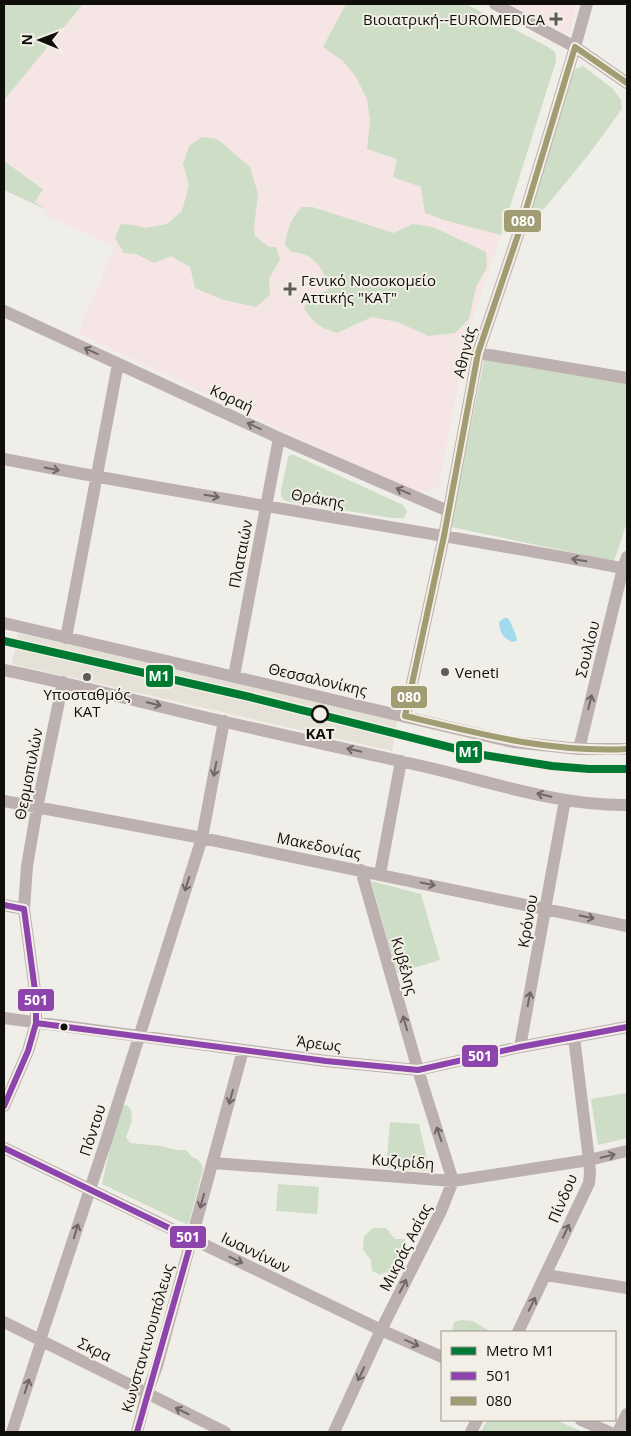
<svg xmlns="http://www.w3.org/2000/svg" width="631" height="1436" font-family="'Open Sans',sans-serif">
<rect width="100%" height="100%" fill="#f0eee9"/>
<!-- built -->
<path fill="#e6e1d6" d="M18,633L398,719L392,751L12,664Z"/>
<!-- medical -->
<path fill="#f5e5e5" d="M83,4H466L548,47L555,52L556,61L501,235L467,336L439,487L417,494L78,333L115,246L45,215L47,210L35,202L43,188L4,161V100Z
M510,4H576L570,35Z"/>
<!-- green -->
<path fill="#cdddc6" d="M4,4H83L4,100Z
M346,4H466L548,47L555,52L556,61L501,235L444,220L425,213L421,187L393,177L397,159L367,149L370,120L367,99L356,77L343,61L323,47Z
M583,66L613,89L621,100L622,109L589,154L544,209L534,212L529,208L575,69Z
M202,137L217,139L250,167L258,194L254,227L255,236L269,247H276L280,259L269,279L270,295L256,307L224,300L195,288L190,267L171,256L154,263L136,254L124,253L115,238L121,224L134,225L146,228L167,224L182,211L189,185L183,164L189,146Z
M4,161L43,189L35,202L47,210L4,190Z
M302,207H312L394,233L413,224L433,227L486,252L487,267L476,287L469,319L455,333L428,336L398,322L372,317L337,333C319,327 314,324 304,308L311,295L327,291L329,283C319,265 314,253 291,252L285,245C287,230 291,218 302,207Z
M484,360L627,384V522L614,561L451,527Z
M290,455H294L403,505L407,511L404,518H392L285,501L281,496V491L288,457Z
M371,881L421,894L440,960L397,973Z
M627,1093V1138L598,1145L591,1099Z
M126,1105L131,1109L132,1121L126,1137L130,1143L162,1146L176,1150H186L192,1157C198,1158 202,1163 203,1169L189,1223L186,1224L102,1184L119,1108Z
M390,1122L419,1124L430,1171L386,1168Z
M278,1184L319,1187L317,1214L276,1211Z
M373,1228H386L395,1239H405L406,1247L403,1258L395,1261L389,1271L380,1275L372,1271L371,1260L363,1250L364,1236Z
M461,1320L473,1321L491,1332H452L454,1322Z
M487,1420H556L583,1432H481Z"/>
<!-- water -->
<path fill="#a2daee" d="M504,618H508C511,623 517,636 517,641L512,642C502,637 500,633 499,622Z"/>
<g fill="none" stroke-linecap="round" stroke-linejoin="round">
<!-- minor -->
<path stroke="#bdb0b1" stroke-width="12" d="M495,4L575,47L627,83
M4,311L279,438L448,511
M478,353L627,378
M4,459C211,500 420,529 627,569
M4,623L513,742L579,749H627
M66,638L118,364
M4,670C78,685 151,705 225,722C287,736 350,750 413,764C482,779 556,806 627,805
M234,676L279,438
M405,716L444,536L478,353L521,226L575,47L587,4
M579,749L623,568L627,557
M4,801L202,838L627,926
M380,874L401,761
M4,905L24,909
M4,1018L326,1061L418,1070L520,1047L627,1027
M520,1047L565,800
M4,1106L28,1051L36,1023V998L24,909L27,866L37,808L63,682
M4,1148L381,1330L442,1357
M213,1163L453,1181L589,1160L627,1151
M546,1275L627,1288
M4,1322L225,1432
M518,1332L589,1183L590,1173L589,1160L574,1037
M581,1420L609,1432
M12,1432L41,1343L40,1340L106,1141L202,838L224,721
M137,1432L147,1393L157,1366L243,1050
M334,1432L381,1330L441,1211L453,1181L418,1070L361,870
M471,1432L477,1420
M618,1432L627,1414"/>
<defs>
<path id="bus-1" d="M4,905L24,909L36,998V1023L28,1051L4,1106
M36,1023L326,1061L418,1070L520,1047L627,1027
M4,1148L192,1239L137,1432"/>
<path id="bus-2" d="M627,83L575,47L521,226L478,353L444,536L405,716C480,734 550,753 627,749"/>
</defs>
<!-- bus-1 casing -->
<use href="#bus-1" stroke="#f3efe6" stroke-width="10"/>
<!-- bus-2 casing -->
<use href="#bus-2" stroke="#f3efe6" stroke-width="10"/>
<!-- bus-1 -->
<use href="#bus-1" stroke="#8e44ad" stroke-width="6"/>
<!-- bus-2 -->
<use href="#bus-2" stroke="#a19c72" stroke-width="6"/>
<defs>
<path id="metro-1" d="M4,641L250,697L477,754L552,766L589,769H627"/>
</defs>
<!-- metro-1 casing -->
<use href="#metro-1" stroke="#f3efe6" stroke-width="11"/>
<!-- metro-1 -->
<use href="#metro-1" stroke="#007a33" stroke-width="8"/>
</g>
<!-- one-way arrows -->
<defs><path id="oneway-shaft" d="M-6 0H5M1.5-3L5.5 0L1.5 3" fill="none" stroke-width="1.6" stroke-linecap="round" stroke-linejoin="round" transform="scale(1.25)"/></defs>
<g stroke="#6f6766">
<use href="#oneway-shaft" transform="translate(91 351) rotate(-155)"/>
<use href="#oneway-shaft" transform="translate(254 426) rotate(-155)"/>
<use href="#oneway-shaft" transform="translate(52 469) rotate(11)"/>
<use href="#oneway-shaft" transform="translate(403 491) rotate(-157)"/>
<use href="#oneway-shaft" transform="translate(212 496) rotate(9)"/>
<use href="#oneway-shaft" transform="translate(579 560) rotate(-170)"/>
<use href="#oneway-shaft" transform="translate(590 702) rotate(-76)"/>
<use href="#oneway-shaft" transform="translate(154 704) rotate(14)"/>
<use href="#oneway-shaft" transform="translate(354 750) rotate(-167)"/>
<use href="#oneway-shaft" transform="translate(215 769) rotate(101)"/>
<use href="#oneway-shaft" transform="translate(544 795) rotate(-167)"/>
<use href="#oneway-shaft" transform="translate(187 884) rotate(108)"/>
<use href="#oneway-shaft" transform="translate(428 884) rotate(12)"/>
<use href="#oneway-shaft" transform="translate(587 917) rotate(12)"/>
<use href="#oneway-shaft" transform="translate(529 999) rotate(-79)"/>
<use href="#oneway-shaft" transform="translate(405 1023) rotate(-106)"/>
<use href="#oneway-shaft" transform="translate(231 1097) rotate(105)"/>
<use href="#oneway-shaft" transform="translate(439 1134) rotate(-108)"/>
<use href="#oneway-shaft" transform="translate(608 1156) rotate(-13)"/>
<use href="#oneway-shaft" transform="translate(202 1201) rotate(106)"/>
<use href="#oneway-shaft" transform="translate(76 1231) rotate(-73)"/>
<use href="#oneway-shaft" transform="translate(566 1231) rotate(-65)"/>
<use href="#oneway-shaft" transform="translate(236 1260) rotate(26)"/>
<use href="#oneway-shaft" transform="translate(403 1286) rotate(-63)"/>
<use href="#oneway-shaft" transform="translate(532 1304) rotate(-64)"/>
<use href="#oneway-shaft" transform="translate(412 1343) rotate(24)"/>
<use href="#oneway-shaft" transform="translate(361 1374) rotate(115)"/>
<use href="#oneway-shaft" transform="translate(27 1386) rotate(-72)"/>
<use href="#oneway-shaft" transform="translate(182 1411) rotate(-154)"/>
</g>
<!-- markers -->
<g fill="#5e5c59" stroke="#f3efe6" stroke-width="2">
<path d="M553.5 11.5h5v5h5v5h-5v5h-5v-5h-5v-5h5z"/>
<path d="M287.5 281.5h5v5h5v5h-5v5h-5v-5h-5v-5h5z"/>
<circle cx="445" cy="672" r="5"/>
<circle cx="87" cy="677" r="5"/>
</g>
<circle fill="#f3efe6" stroke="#100e0b" stroke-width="2.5" cx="320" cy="714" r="8"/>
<circle fill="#100e0b" stroke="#f3efe6" stroke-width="2" cx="64" cy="1027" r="4.5"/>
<g text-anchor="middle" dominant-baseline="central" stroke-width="4" stroke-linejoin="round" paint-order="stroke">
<!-- poi labels -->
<g font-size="15" fill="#100e0b" stroke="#f3efe6" text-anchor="start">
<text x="545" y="19" text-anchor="end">Βιοιατρική--EUROMEDICA</text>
<text x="301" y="280">Γενικό Νοσοκομείο<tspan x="301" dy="17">Αττικής "ΚΑΤ"</tspan></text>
<text x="455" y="672">Veneti</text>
<text x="87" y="694" text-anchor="middle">Υποσταθμός<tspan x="87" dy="17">ΚΑΤ</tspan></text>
</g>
<!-- street labels -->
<g font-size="15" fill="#100e0b" stroke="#f3efe6">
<text transform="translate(464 352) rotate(-76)">Αθηνάς</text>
<text transform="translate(232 398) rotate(25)">Κοραή</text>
<text transform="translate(318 498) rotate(10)">Θράκης</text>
<text transform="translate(240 554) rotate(-79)">Πλαταιών</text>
<text transform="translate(587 649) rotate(-76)">Σουλίου</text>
<text transform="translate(318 679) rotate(13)">Θεσσαλονίκης</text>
<text transform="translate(28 774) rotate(-79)">Θερμοπυλών</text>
<text transform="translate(319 845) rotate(11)">Μακεδονίας</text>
<text transform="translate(527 921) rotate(-80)">Κρόνου</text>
<text transform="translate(405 966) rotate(74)">Κυβέλης</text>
<text transform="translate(319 1043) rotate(7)">Άρεως</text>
<text transform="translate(92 1130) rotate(-72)">Πόντου</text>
<text transform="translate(403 1161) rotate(4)">Κυζιρίδη</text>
<text transform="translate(562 1198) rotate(-67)">Πίνδου</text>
<text transform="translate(405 1247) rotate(-63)">Μικράς Ασίας</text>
<text transform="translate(256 1252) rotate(26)">Ιωαννίνων</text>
<text transform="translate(147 1338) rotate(-74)">Κωνσταντινουπόλεως</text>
<text transform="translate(95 1349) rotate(26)">Σκρα</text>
</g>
<!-- stop labels -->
<g font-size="15" font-weight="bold" fill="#100e0b" stroke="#f3efe6">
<text x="320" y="733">KAT</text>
</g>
</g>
<g stroke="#f3efe6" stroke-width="2">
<rect x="503" y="209" width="39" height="24" rx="5" fill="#a19c72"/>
<rect x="145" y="664" width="29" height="24" rx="5" fill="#007a33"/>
<rect x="390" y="685" width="38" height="24" rx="5" fill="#a19c72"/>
<rect x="455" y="740" width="28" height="24" rx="5" fill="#007a33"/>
<rect x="17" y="988" width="38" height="24" rx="5" fill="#8e44ad"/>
<rect x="461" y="1044" width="38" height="24" rx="5" fill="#8e44ad"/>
<rect x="169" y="1225" width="38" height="24" rx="5" fill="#8e44ad"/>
</g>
<g font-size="14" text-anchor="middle" font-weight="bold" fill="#fff">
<text x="523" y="226">080</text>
<text x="159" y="681">Μ1</text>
<text x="409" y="702">080</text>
<text x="469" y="757">Μ1</text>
<text x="36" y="1005">501</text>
<text x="480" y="1061">501</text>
<text x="188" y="1242">501</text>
</g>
<!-- border -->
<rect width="631" height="1436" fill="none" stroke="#100e0b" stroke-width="10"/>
<!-- legend -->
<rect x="441" y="1331" width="175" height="90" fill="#f3efe6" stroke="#98958e"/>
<rect x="451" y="1347" width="25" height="8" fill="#007a33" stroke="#98958e"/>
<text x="486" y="1356" font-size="15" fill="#100e0b">Metro Μ1</text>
<rect x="451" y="1372" width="25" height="8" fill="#8e44ad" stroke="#98958e"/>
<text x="486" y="1381" font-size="15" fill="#100e0b">501</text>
<rect x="451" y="1397" width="25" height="8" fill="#a19c72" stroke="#98958e"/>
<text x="486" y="1406" font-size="15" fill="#100e0b">080</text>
<!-- north arrow -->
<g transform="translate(40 40) rotate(271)" stroke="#f3efe6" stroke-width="4" paint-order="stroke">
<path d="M0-4L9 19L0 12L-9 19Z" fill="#100e0b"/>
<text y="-8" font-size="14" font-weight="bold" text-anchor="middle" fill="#100e0b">N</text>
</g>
</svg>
